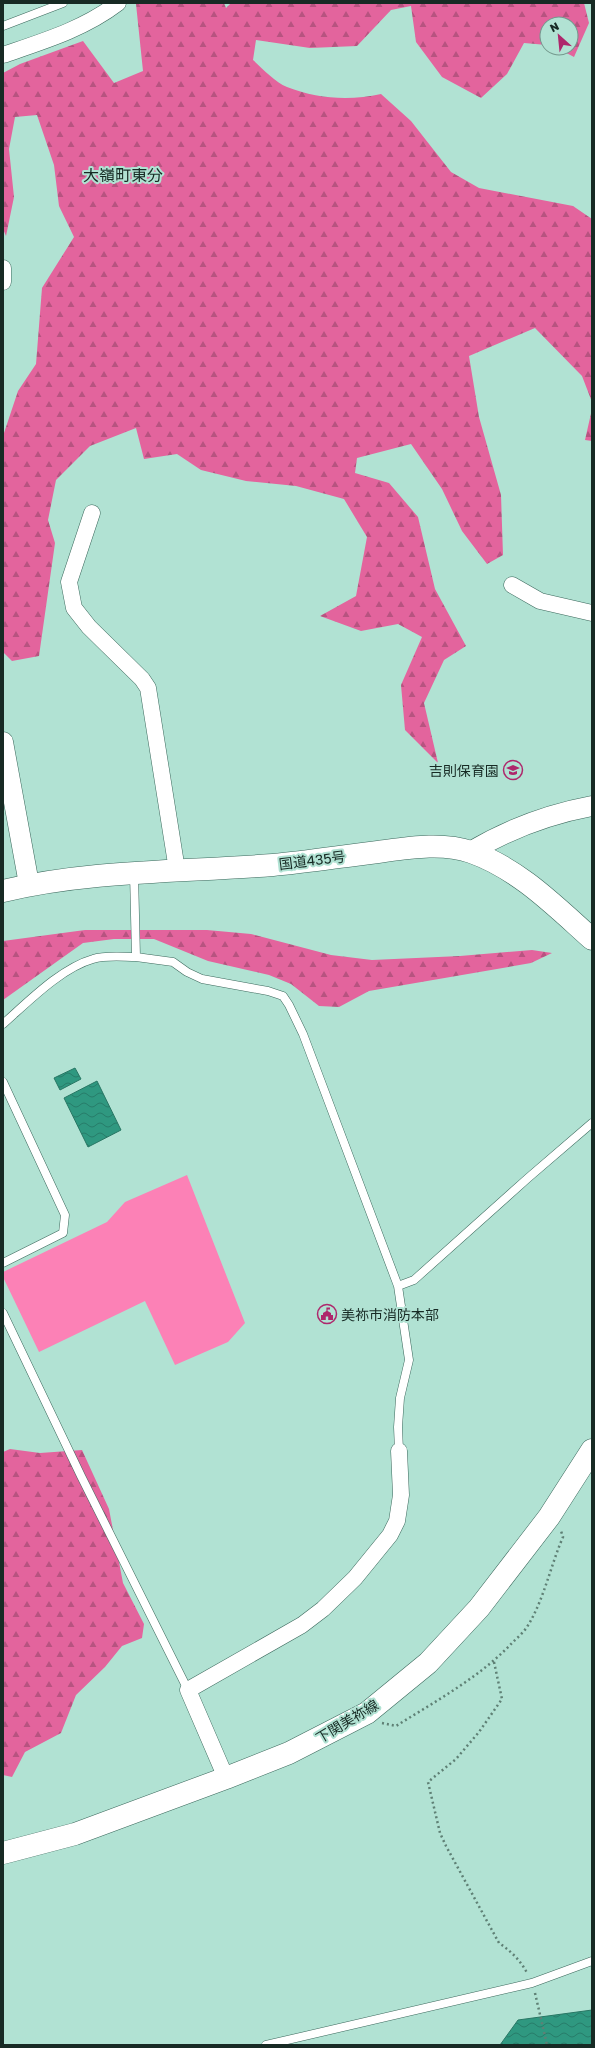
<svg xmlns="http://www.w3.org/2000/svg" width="595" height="2048" font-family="'Golos Text','Noto Sans JP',sans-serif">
<defs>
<pattern id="forest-firs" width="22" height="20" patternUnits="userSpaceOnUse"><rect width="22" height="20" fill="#e3649d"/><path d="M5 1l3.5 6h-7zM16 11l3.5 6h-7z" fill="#b75380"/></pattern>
<pattern id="water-waves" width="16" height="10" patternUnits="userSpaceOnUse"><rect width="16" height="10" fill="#2f9880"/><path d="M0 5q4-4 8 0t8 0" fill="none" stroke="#277c69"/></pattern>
</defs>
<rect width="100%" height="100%" fill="#b1e2d3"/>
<!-- forest -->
<path fill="url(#forest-firs)" d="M139,3H224L226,8L231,3H584L589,23L574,57L557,48H571V24H547V45L524,43L507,74L481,98L442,77L416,42L411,6L391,10L357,46L310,48L256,40L253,60C263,69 275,82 287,87C317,99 350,101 381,94L411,121L451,172L479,188L573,206L592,219V402L582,376L535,328L469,356L479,417L501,495L503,555L487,564L462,531L442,489L411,444L357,458L355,473L389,483L418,517L435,589L466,646L444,660L424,703L438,763L405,730L401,685L422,637L398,624L361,631L320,616L356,596L367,537L344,499L296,486L246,481L201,470L177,454L144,459L136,428L90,446L56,480L48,520L55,543L39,656L12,661L3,652V436L18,391L36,364L42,288L74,237L59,206L54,165L37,115L15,117L9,149L14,197L6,236L3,229V73L20,64L83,41L114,83L143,71L136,4Z
M592,409V441L585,440Z
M85,930H207L251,934L331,955L372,960L460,956L532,950L552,953L531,963L369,991L339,1007L319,1006L291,984L269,975L208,961L154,939H114L83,943L3,1000V941Z
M10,1449L40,1453L82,1450L109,1509L123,1583L144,1624L142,1638L122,1646L105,1667L76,1695L61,1733L25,1752L12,1777L3,1775V1452Z"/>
<!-- pitch -->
<path fill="#fc81b6" d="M187,1175L245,1323L228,1342L175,1365L145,1301L39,1352L3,1277V1272L107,1222L125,1202Z"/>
<!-- water -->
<path fill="url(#water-waves)" stroke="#287764" d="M75,1068L81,1079L60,1090L54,1078Z
M97,1081L121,1130L88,1147L64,1098Z
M592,2010V2045H500L518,2020Z"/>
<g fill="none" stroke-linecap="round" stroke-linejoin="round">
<defs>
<path id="service" d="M3,26L63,3
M134,873L136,957L173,962L187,972L202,979L268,991L283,996L289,1005L303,1034L398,1286L409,1360L400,1398L398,1427L399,1451
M3,1024C28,1002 61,968 93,959C105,955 123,957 136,957
M3,1082L65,1215L63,1233L3,1263
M398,1286L414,1280L528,1178L592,1123
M3,1313L81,1476L188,1690
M266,2045L532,1983L592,1961"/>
<path id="minor" d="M3,55C44,41 84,29 118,3
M3,268V282
M92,513L69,582L74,608L89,627L142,679L148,688L177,870
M512,585L540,601L592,613
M226,1778L188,1690L302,1625L323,1609L355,1578L390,1535L397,1521L401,1495L399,1451"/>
<path id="tertiary" d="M3,742L29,884
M470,852C507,830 549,814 592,806"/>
<path id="primary" d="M3,1853L75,1834L226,1778L289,1753L367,1713L428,1663L479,1608L549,1517L592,1450"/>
<path id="trunk" d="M3,891C91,870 183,872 273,865C308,862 343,856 378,852C408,848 442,842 471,852C519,869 555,906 592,939"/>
</defs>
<!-- service casing -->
<use href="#service" stroke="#3b685c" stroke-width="9"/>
<!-- minor casing -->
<use href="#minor" stroke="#3b685c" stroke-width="17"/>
<!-- tertiary casing -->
<use href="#tertiary" stroke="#3b685c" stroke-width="21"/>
<!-- primary casing -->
<use href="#primary" stroke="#3b685c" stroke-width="23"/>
<!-- trunk casing -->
<use href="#trunk" stroke="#3b685c" stroke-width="23"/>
<!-- path -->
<path stroke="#5f8075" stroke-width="2.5" stroke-dasharray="2 3" stroke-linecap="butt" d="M494,1662L502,1699L479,1732L456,1759L428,1782L440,1833L446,1846L499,1943C511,1951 521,1961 527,1973
M382,1723L396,1726C436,1701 480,1677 512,1643C517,1638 523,1633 527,1627C544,1600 550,1567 563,1537L561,1531
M535,1993L547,2045"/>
<!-- service -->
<use href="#service" stroke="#fff" stroke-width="8"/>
<!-- minor -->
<use href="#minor" stroke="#fff" stroke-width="16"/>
<!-- tertiary -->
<use href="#tertiary" stroke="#fff" stroke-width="20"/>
<!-- primary -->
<use href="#primary" stroke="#fff" stroke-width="22"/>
<!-- trunk -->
<use href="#trunk" stroke="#fff" stroke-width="22"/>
</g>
<!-- icons -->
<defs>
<symbol id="school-ring" viewBox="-11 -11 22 22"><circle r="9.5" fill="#b1e2d3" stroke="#ae276c" stroke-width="1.5"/><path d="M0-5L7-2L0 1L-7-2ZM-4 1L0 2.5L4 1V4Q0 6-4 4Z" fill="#ae276c"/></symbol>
<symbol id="civic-ring" viewBox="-11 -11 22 22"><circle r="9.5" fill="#b1e2d3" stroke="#ae276c" stroke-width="1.5"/><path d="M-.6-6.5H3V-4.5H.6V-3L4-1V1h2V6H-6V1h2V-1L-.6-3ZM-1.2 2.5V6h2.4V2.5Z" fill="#ae276c"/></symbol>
</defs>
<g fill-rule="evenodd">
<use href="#school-ring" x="502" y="759" width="22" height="22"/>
<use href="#civic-ring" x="316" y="1303" width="22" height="22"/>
</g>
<g text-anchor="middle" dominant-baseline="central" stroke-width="4" stroke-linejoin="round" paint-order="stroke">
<!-- poi labels -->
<g font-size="14" fill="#172a24" stroke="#b1e2d3" text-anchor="end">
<text x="499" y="770">吉則保育園</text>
<text x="341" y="1314" text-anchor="start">美祢市消防本部</text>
</g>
<!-- street labels -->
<g font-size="14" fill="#172a24" stroke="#b1e2d3">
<text transform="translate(312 860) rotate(-7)">国道435号</text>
<text transform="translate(347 1721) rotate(-31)">下関美祢線</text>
</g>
<!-- quarter labels -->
<g font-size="16" fill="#172a24" stroke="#b1e2d3">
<text x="123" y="175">大嶺町東分</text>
</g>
</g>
<!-- border -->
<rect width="595" height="2048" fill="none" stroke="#172a24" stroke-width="8"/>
<!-- north arrow -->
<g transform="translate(559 36) rotate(333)"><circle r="19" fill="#b1e2d3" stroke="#73988d"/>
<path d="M0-3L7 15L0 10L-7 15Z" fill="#ae276c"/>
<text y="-6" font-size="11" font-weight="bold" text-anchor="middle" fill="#172a24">N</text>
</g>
</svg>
